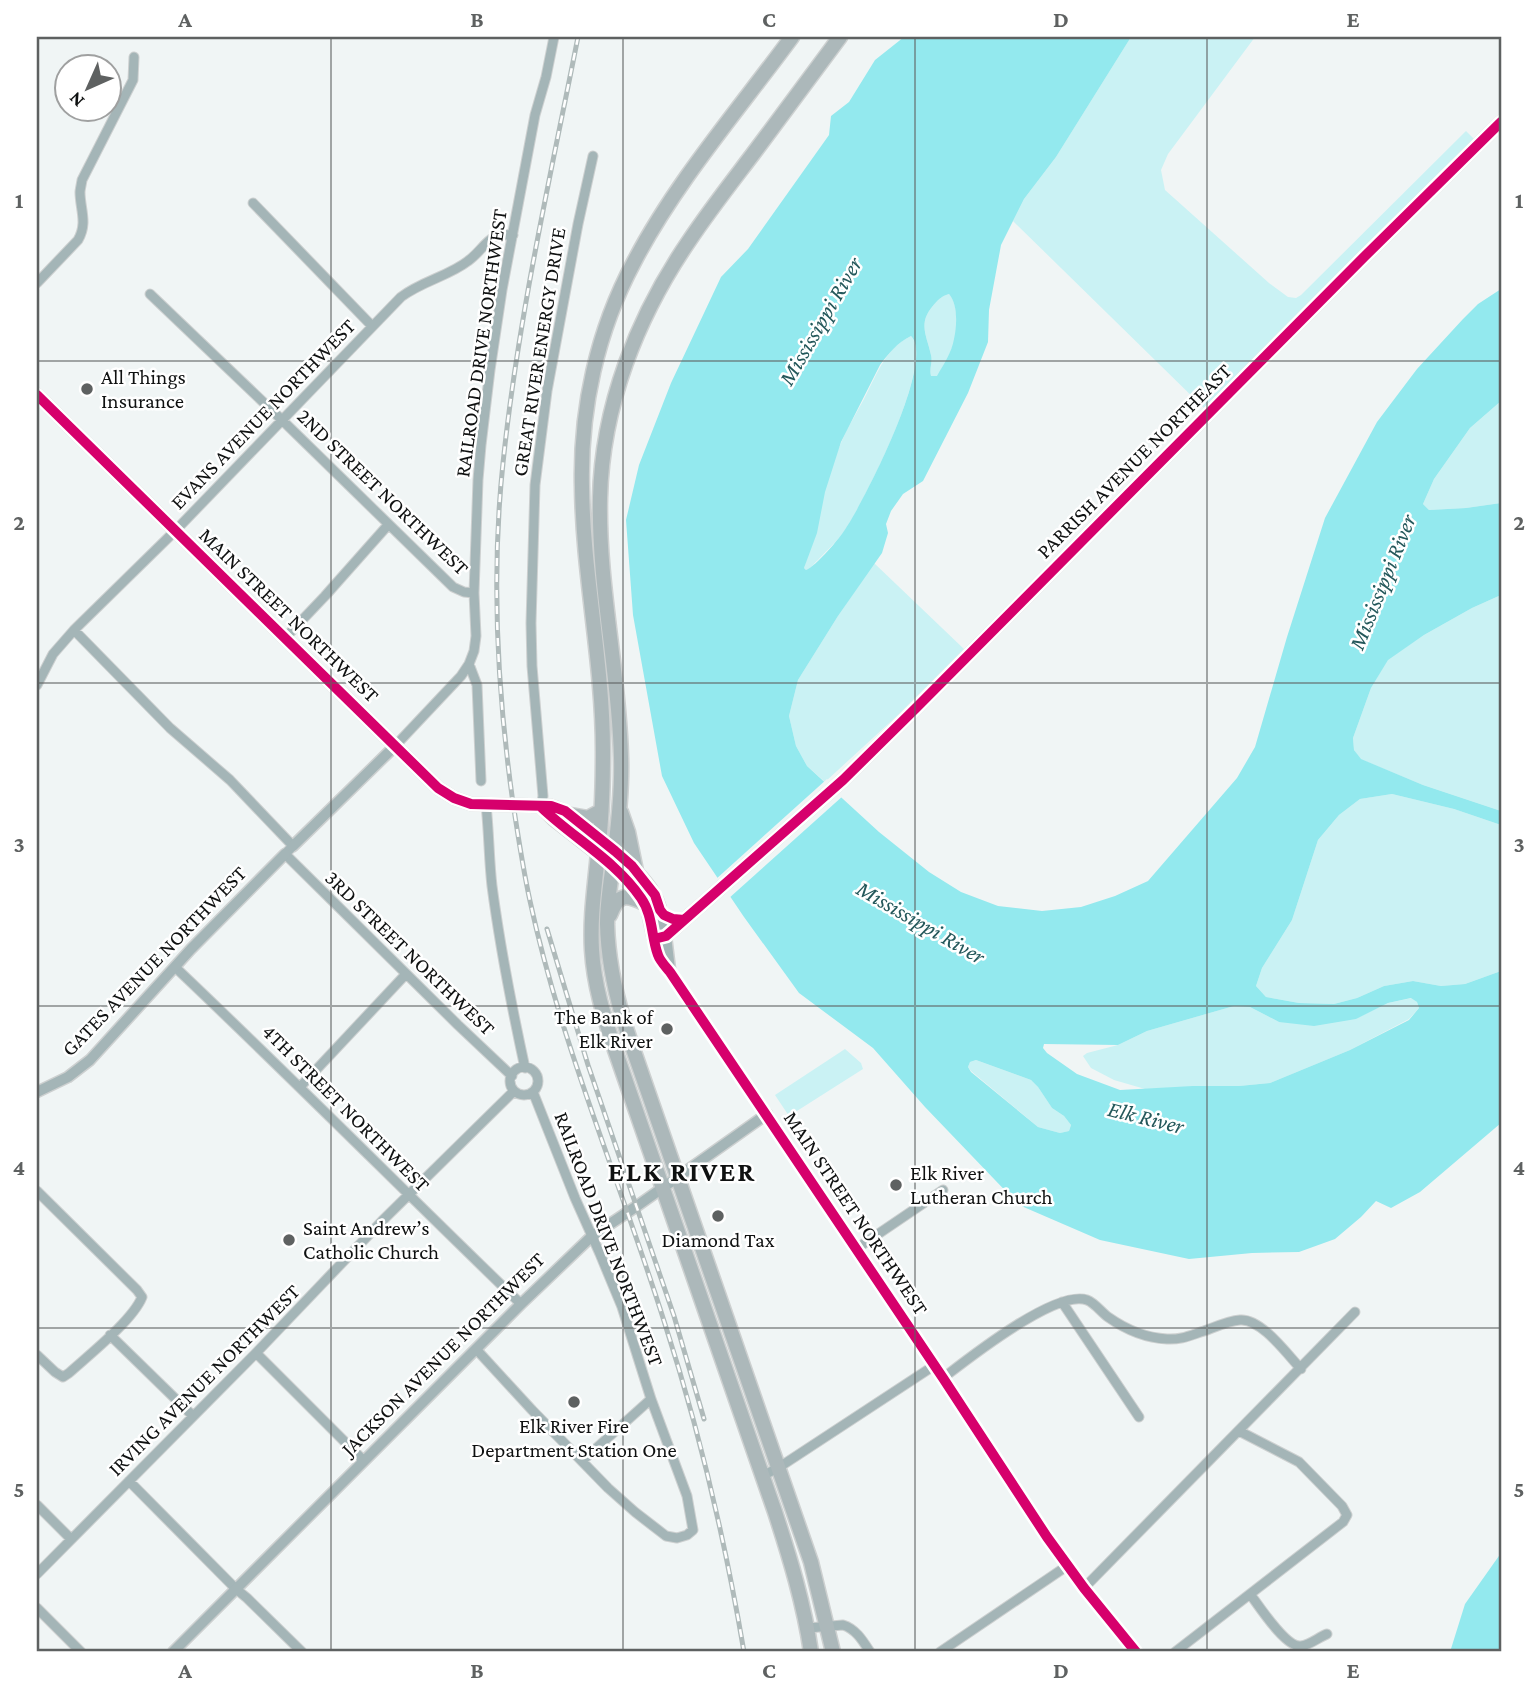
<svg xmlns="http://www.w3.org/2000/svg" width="1538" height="1689" font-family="'Crimson Pro',serif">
<rect width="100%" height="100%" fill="#f0f5f5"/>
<!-- green -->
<path fill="#caf2f4" d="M1131,37H1255L1168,154L1161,170L1165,190L1269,283L1288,297L1296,298L1301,295L1466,131L1474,139L1322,290L1205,409L1013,221L1024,199L1056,157Z
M949,294C958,303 957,326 955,339C952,352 943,364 938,376H931C929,368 933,362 931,355C927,336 918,324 932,307C937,301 941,296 949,294Z
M911,336C935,363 865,499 847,527C839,540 828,549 818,560C813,564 812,568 806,570L804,568C818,527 823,482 841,443C848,426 858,411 866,395C878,372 886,348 911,336Z
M1501,401V503L1466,508L1429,510L1423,504L1434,479L1470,428Z
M874,563L964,649L899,714L825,782L807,766L796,746L789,716L798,680L838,616Z
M1501,595V811L1423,785L1360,759L1354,750L1353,738L1371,688L1388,659L1424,635L1472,608Z
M1392,794L1454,809L1501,825V971L1465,984L1441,986L1413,981L1384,986L1357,998L1334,1004L1299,1003L1266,997L1256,986L1262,968L1292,920L1318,840L1339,815L1360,799Z
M1412,998L1417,1002L1419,1008L1409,1019L1350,1050L1270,1083L1239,1086L1145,1089L1114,1080L1091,1068L1083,1056L1087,1053L1118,1045L1147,1031L1234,1006L1250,1007L1279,1022L1355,1019L1388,1003Z
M845,1049L861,1063L863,1069L789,1116L775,1095Z
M976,1060L1031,1080L1038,1087L1052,1108L1064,1116L1071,1125L1069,1131L1060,1133L1038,1127L971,1071L968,1067L970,1062Z"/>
<!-- water -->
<path fill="#93e9ee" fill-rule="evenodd" d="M904,37H1131L1056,157L1024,199L1001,245L989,310L988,342L968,393L923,481L903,494L891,511L886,524L888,533L882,553L838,616L798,680L789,716L796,746L807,766L879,832L929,872L961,892L998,906L1042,911L1081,907L1115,896L1148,881L1237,778L1255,747L1287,637L1325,518L1377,422L1417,369L1463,319L1478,304L1501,289V401L1470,428L1434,479L1423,504L1429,510L1466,508L1501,503V595L1472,608L1424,635L1388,660L1371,688L1353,738L1354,750L1361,759L1423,785L1501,811V825L1454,809L1392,794L1360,799L1339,815L1318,840L1292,920L1262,968L1256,986L1266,997L1299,1003L1334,1004L1357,998L1384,986L1413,981L1441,986L1465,984L1501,971V1123L1420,1192L1391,1208L1376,1201L1361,1217L1335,1239L1299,1252L1252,1253L1189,1259L1100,1240L1019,1205L925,1107L873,1048L799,993L744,917L694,843L662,776L633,615L626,520L639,465L671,383L721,277L748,249L829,135L831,116L849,102L875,60ZM949,294C958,304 957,326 954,339C952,352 943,365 937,376H931C929,368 933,362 931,355C927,336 918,324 932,307C937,301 941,296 949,294ZM911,336C936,361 864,501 846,528C840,538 816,566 806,570L804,568L817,533L825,492L841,442L880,365C889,353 897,343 911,336ZM1411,998L1417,1002L1419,1008L1409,1020L1350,1050L1270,1083L1239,1086H1193L1120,1090L1077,1074L1047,1053L1043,1048L1044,1044L1118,1045L1147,1031L1234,1006L1250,1007L1279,1022L1314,1026L1356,1019L1388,1003ZM976,1060L1031,1080L1038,1087L1052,1108L1064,1116L1071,1125L1069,1131L1060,1133L1038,1127L971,1072L968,1067L970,1062Z
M1501,1553V1652H1450L1465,1604Z"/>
<!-- pier -->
<path fill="#f0f5f5" d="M827,779L844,795L728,899L715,880Z"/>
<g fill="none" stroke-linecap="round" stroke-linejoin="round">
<defs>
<path id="minor" d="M253,203L372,326
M37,283L78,240C88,223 80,209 80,192C80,190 82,181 82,180L133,80L134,57
M150,294L282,420L453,587L464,592L474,593
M74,630L170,728L230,780L293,846L285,854L458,1025L512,1076
M285,638L325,596L388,525
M37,685L53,654L74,630L175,531L401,297C422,281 449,276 468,261C486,248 487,232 513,235
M395,746L461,676L469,664
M481,781L477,685L469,664L474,651L476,636L474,593L478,480L481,445L490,370L502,290L535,115L546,77L554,37
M486,805C489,832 489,860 492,886C500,947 512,1008 525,1068
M541,807L543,796L532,666L531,623L535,485L547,391L578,224L593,156
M176,968C292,1078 405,1192 521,1304
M510 1081a14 14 0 1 1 28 0a14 14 0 1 1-28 0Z
M300,1087L406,974
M37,1191L137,1290L142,1297C133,1320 89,1355 69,1373L63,1377L55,1372L37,1355
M856,1249L943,1190
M1062,1302L1139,1417
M110,1335L193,1416
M476,1349L532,1410L608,1488L635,1512L666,1536L677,1538L687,1535L693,1530L687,1496L651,1399L622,1307L600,1254L575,1198L533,1092
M256,1353L364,1461
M943,1378C969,1358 1056,1289 1087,1300C1095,1303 1101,1312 1108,1317C1125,1329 1146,1338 1167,1339C1181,1340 1191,1335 1204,1331C1215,1327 1228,1321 1240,1320C1261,1318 1287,1354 1301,1369
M582,1461L651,1399
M762,1476L778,1468L935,1365
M129,1481L236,1589L247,1598L302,1652
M37,1505L71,1539
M37,1574L256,1353L382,1221L514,1091
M1084,1588L1355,1312
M1250,1594C1259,1606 1286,1648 1301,1646C1310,1645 1319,1637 1327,1634
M37,1608L81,1652
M808,1628L843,1625C856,1629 863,1641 870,1652
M940,1652L1067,1566
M1175,1652L1343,1522L1347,1515L1342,1506L1299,1462L1239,1431"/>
<path id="tertiary" d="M293,846L395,746
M666,936L670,969
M654,939L659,958L670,972L943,1378L1047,1537L1084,1588L1136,1652
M37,1092L68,1077L90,1060L191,949L285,854
M173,1652L521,1304L592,1236L637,1206L767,1114"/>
<path id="secondary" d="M37,395L438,788L454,798L471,804L551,806C577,812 640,870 654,894C661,906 663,922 666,936
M541,807L553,819L598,854L624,877L647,907L654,939L666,936L843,780L916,708L1365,256L1501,122"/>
<path id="trunk" d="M792,37C739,109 675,183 634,262C597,331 580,409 582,487C583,575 603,662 603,751C603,785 602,819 598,853C595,886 590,917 592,950C594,985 604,1017 615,1050L775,1512C790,1558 804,1604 811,1652
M621,812L628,832L636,871
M571,815L588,818L601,811
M610,915C618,894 625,894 644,903
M833,1652L811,1562L630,1040C617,1002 608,965 607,924C607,899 612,874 615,849C619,818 622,788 621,757C619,671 598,585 600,498C602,406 637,317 689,241C709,211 731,183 753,154C782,115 811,76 840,37"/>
</defs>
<!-- minor casing -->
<use href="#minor" stroke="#cdd0d0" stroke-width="11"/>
<!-- tertiary casing -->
<use href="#tertiary" stroke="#cdd0d0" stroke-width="13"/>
<!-- secondary casing -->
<use href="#secondary" stroke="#cdd0d0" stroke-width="15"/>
<!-- trunk casing -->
<use href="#trunk" stroke="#cdd0d0" stroke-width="17"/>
<!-- minor -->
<use href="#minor" stroke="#a4b5b7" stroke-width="9"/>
<!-- tertiary -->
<use href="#tertiary" stroke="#a4b5b7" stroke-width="10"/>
<!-- secondary -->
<use href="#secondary" stroke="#a5b5b7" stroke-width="12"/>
<!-- trunk -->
<use href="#trunk" stroke="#acb8ba" stroke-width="14"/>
<defs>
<path id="rail" d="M578,37C550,178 518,319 503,463C491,576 497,690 513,803C518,836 523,869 530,901C561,1045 620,1181 664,1321C699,1429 725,1540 744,1652
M547,929L588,1065L674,1316L704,1419"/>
</defs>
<!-- rail casing -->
<use href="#rail" stroke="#afbaba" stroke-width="5"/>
<!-- rail -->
<use href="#rail" stroke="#fff" stroke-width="2.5" stroke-dasharray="8" stroke-linecap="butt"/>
<defs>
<path id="cycleway" d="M37,395L438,788L454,798L471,804L551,806L565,811L615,851L632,866L655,895L660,910L664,915L673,919L684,920
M541,807C573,838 615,860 641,898C653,915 651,936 658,955C660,961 666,967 670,972L943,1378L1047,1537L1084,1588L1136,1652
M654,939L666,936L843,780L916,708L1365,256L1501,122"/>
</defs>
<!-- cycleway casing -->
<use href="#cycleway" stroke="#fff" stroke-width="15"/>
<!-- cycleway -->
<use href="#cycleway" stroke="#d6006c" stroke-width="10"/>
</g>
<!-- grid -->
<path fill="none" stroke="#5e6161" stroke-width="2" stroke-opacity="0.55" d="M331,37V1652M623,37V1652M915,37V1652M1207,37V1652M37,361H1501M37,683H1501M37,1006H1501M37,1328H1501"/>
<!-- markers -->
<g fill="#5e6161" stroke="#fff" stroke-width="2.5">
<circle cx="87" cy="389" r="7"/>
<circle cx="667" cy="1029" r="7"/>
<circle cx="896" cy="1185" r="7"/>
<circle cx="718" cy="1216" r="7"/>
<circle cx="289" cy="1240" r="7"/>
<circle cx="574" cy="1402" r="7"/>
</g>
<g text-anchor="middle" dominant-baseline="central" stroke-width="5" stroke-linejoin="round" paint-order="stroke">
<!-- street labels -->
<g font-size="21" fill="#0f1111" stroke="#fff">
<text transform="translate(481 343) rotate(-82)">RAILROAD DRIVE NORTHWEST</text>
<text transform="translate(539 352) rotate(-81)">GREAT RIVER ENERGY DRIVE</text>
<text transform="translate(263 414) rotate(-46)">EVANS AVENUE NORTHWEST</text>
<text transform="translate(1134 461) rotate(-45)">PARRISH AVENUE NORTHEAST</text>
<text transform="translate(383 492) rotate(44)">2ND STREET NORTHWEST</text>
<text transform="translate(289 615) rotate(44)">MAIN STREET NORTHWEST</text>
<text transform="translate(410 953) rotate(44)">3RD STREET NORTHWEST</text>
<text transform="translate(154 961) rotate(-46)">GATES AVENUE NORTHWEST</text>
<text transform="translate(346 1108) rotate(45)">4TH STREET NORTHWEST</text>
<text transform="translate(856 1213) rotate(56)">MAIN STREET NORTHWEST</text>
<text transform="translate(609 1239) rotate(69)">RAILROAD DRIVE NORTHWEST</text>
<text transform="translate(443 1354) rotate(-45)">JACKSON AVENUE NORTHWEST</text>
<text transform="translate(204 1380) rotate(-45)">IRVING AVENUE NORTHWEST</text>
</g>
<!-- poi labels -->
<g font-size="21" fill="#0f1111" stroke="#fff" text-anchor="start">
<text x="101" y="377">All Things<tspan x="101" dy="24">Insurance</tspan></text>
<text x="653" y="1017" text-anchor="end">The Bank of<tspan x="653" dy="24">Elk River</tspan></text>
<text x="910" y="1173">Elk River<tspan x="910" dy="24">Lutheran Church</tspan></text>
<text x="303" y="1228">Saint Andrew’s<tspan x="303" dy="24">Catholic Church</tspan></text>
<text x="718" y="1240" text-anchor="middle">Diamond Tax</text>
<text x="574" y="1426" text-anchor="middle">Elk River Fire<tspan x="574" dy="24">Department Station One</tspan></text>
</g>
<!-- water labels -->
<g font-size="23" font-style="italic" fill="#24585b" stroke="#fff">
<text transform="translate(820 321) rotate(-60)">Mississippi River</text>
<text transform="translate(1382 582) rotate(-68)">Mississippi River</text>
<text transform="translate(921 922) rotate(30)">Mississippi River</text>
<text transform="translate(1146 1117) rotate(14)">Elk River</text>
</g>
<!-- district labels -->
<g font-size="28" font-weight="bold" letter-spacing="2" fill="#0f1111" stroke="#fff">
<text x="682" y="1171">ELK RIVER</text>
</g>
</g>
<!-- border -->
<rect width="1538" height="1689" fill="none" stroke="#ffffff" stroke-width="77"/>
<!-- north arrow -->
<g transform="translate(88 88) rotate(225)"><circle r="33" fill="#ffffff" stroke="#9fa0a0" stroke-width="2"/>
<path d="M0-5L12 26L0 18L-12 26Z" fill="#5e6161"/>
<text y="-10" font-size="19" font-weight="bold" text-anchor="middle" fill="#0f1111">N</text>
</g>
<rect x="38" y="38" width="1462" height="1612" fill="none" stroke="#5e6161" stroke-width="2.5"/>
<g font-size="23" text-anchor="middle" font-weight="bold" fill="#5e6161">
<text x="185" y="27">A</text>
<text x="477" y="27">B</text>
<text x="769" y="27">C</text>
<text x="1061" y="27">D</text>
<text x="1353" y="27">E</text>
<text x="19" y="208">1</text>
<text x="1519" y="208">1</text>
<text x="19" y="530">2</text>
<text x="1519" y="530">2</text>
<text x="19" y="852">3</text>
<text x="1519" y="852">3</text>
<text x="19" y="1175">4</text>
<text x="1519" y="1175">4</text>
<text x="19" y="1497">5</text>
<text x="1519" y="1497">5</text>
<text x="185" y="1678">A</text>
<text x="477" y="1678">B</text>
<text x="769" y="1678">C</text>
<text x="1061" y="1678">D</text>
<text x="1353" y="1678">E</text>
</g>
</svg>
